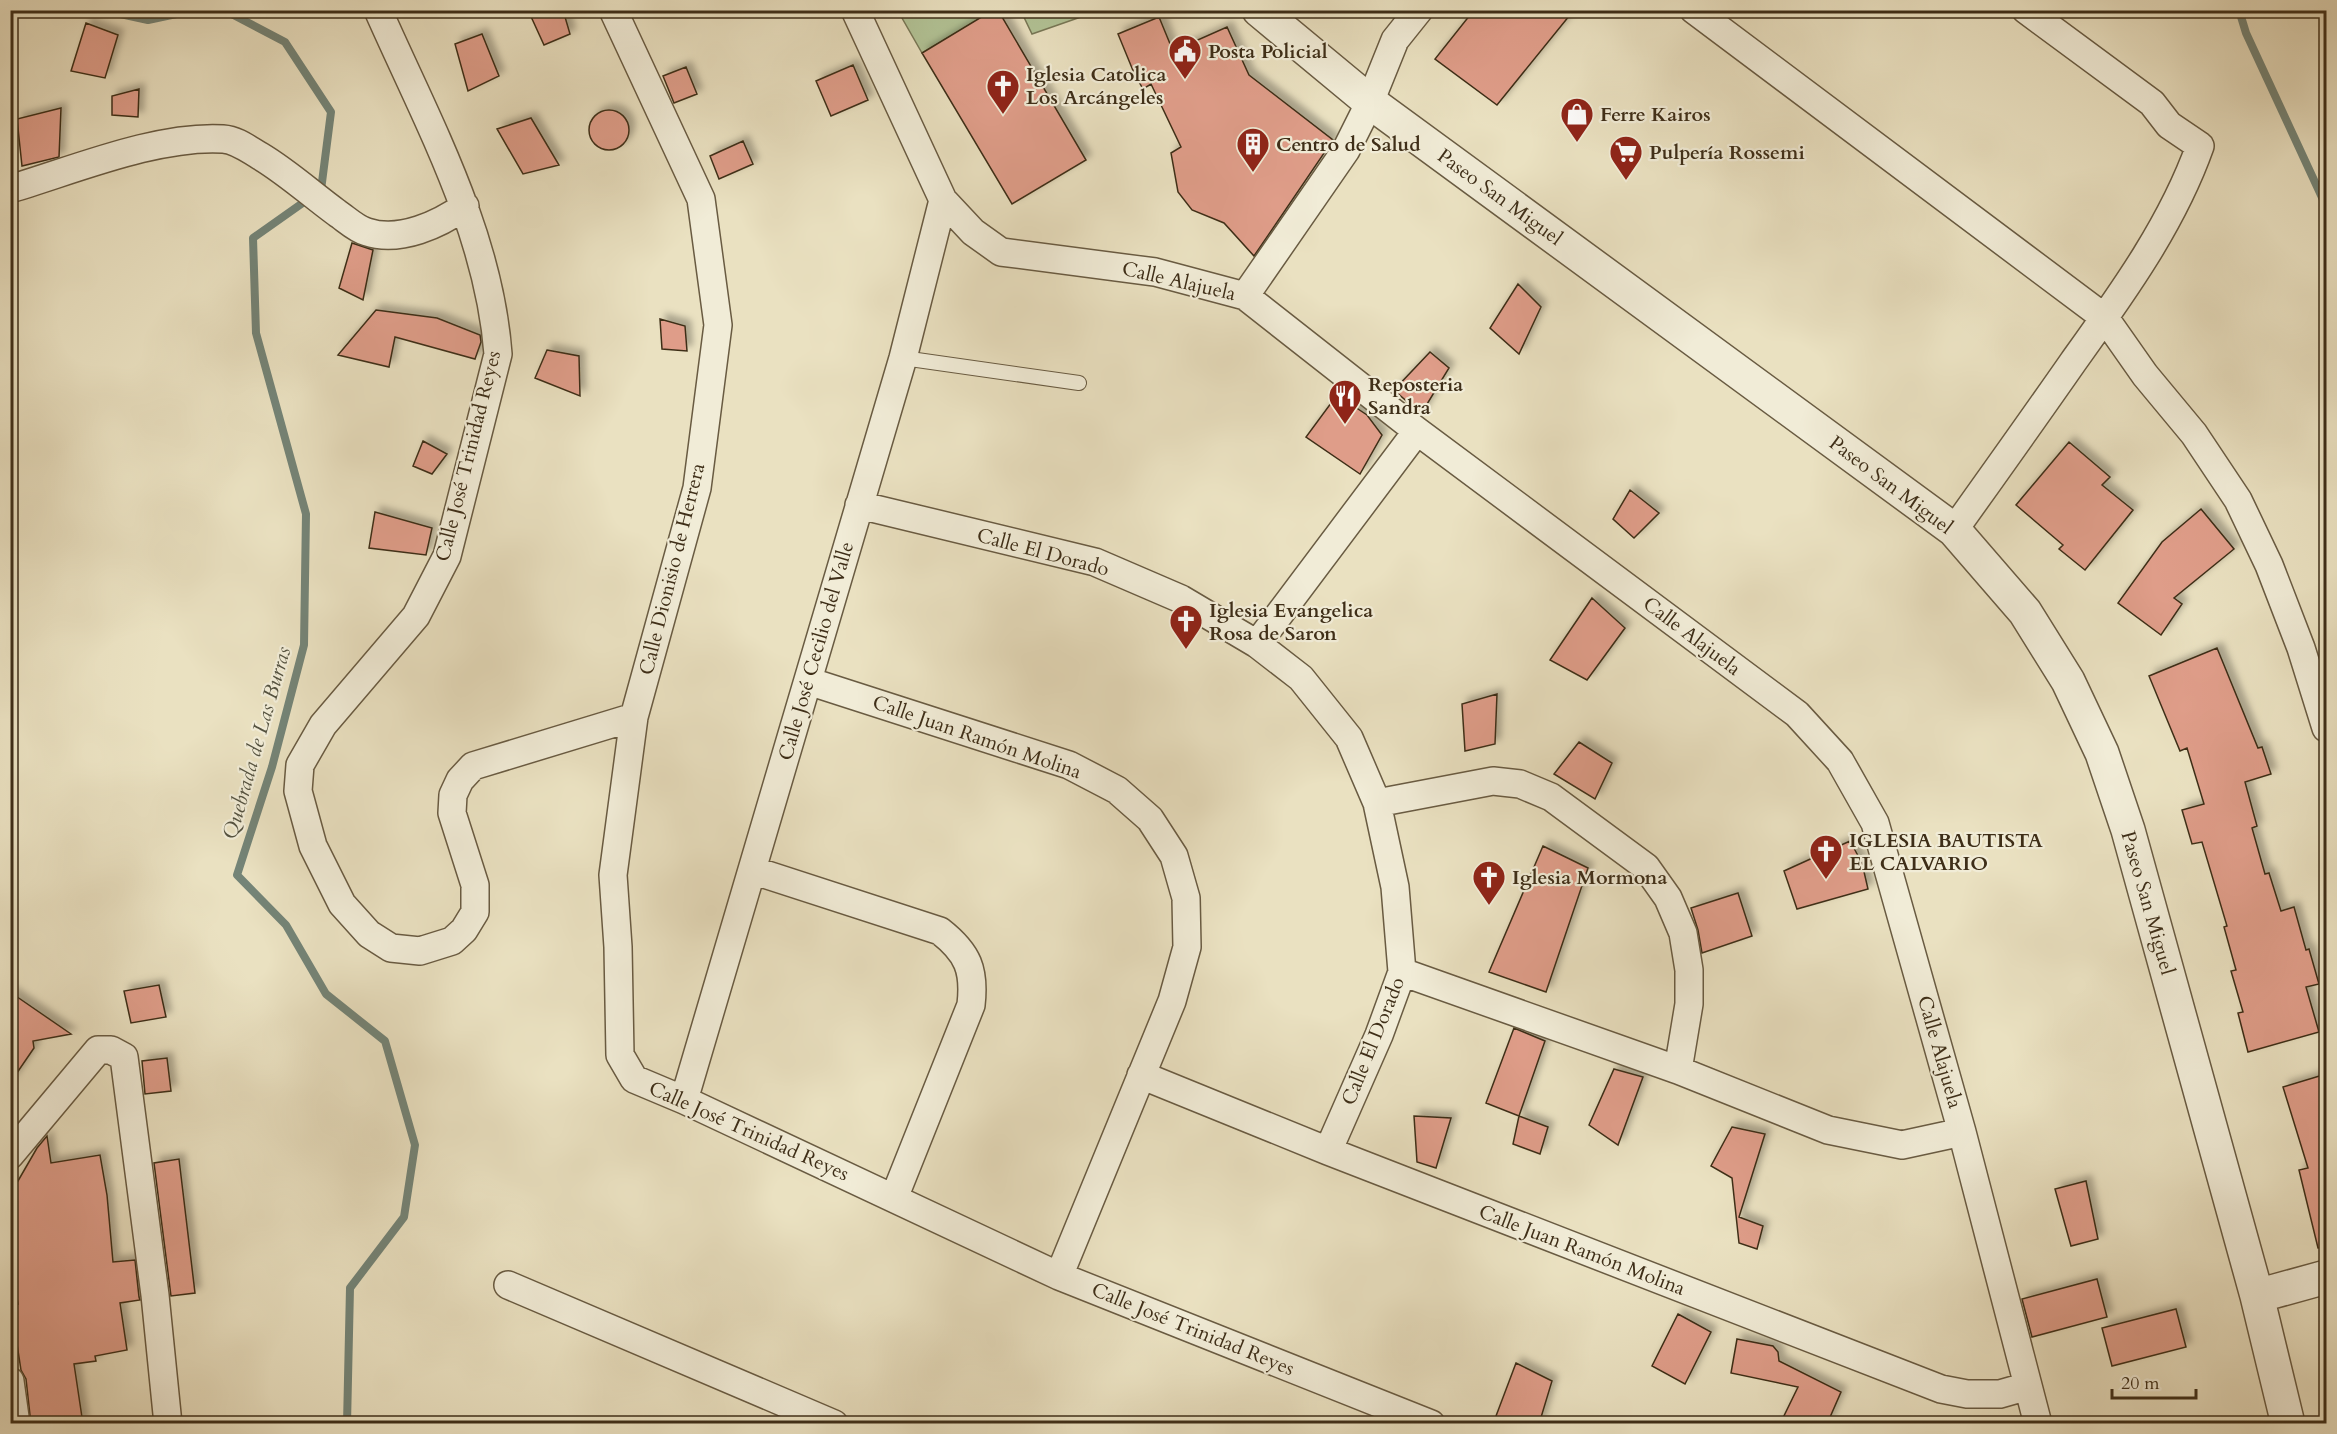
<svg xmlns="http://www.w3.org/2000/svg" width="2337" height="1434" font-family="Cardo,serif">
<defs>
<filter id="shadow"><feDropShadow dx="5.5" dy="-5.5" stdDeviation="3" flood-color="#0004"/></filter>
</defs>
<rect width="100%" height="100%" fill="#eae1c1"/>
<filter id="stains"><feTurbulence type="fractalNoise" baseFrequency=".00333" numOctaves="4"/><feColorMatrix values="0 0 0 0 .2 0 0 0 0 .09 0 0 0 0 .02 0 0 0 .5 -.17"/></filter>
<radialGradient id="worn" r=".72"><stop offset=".6" stop-color="#630" stop-opacity="0"/><stop offset="1" stop-color="#630" stop-opacity=".3"/></radialGradient>
<!-- green -->
<path fill="#b2c396" stroke="#787857" stroke-width="1.5" d="M898,11H993L922,53Z
M1021,11H1098L1032,34Z"/>
<g fill="none" stroke-linecap="round" stroke-linejoin="round">
<!-- stream -->
<path stroke="#748477" stroke-width="8" d="M102,10L148,20L195,10
M224,10L285,42L331,112L321,190L253,238L256,333L306,514L304,645L272,767L237,875L286,925L326,994L385,1041L415,1145L404,1217L350,1288L347,1424
M2239,10L2246,33L2326,206"/>
</g>
<!-- building -->
<path fill="#df9d89" stroke="#3e2e18" stroke-width="1.5" filter="url(#shadow)" d="M528,10H563L570,34L544,45Z
M993,10H998L1086,160L1012,204L922,53Z
M1474,10H1574L1497,105L1435,59Z
M1159,17L1173,51L1227,27L1249,75L1333,140L1254,256L1224,223L1192,210L1178,192L1171,153L1181,147L1151,84L1143,89L1134,73L1118,34Z
M86,23L118,35L105,78L71,71Z
M482,34L499,76L468,91L455,44Z
M853,65L868,100L831,116L816,81Z
M686,67L697,94L674,103L663,76Z
M139,89L138,117L112,115V96Z
M61,108L59,157L22,166L17,119Z
M589 130a20 20 0 1 1 40 0a20 20 0 1 1-40 0Z
M531,118L559,165L523,174L497,129Z
M743,141L753,164L719,179L710,156Z
M352,243L373,250L363,300L339,288Z
M1518,284L1541,307L1519,354L1490,328Z
M376,310L437,318L480,335L481,342L475,359L395,337L389,367L338,355Z
M660,319L685,326L687,351L662,349Z
M547,350L579,356L580,396L535,378Z
M1430,352L1449,368L1421,414L1394,390Z
M1337,395L1367,415L1382,435L1360,474L1306,437Z
M423,441L447,454L432,474L413,466Z
M2069,442L2110,477L2102,485L2133,510L2085,570L2059,549L2063,545L2016,505Z
M1630,490L1659,513L1634,538L1613,519Z
M2201,509L2234,549L2174,598L2182,604L2161,635L2118,603L2162,542Z
M375,512L432,528L426,555L369,548Z
M1592,598L1625,628L1587,680L1550,660Z
M2217,648L2258,748L2262,747L2271,774L2245,782L2257,826L2252,828L2265,874L2269,873L2281,911L2294,907L2306,950L2309,949L2319,984L2306,987L2319,1032L2248,1052L2238,1013L2243,1012L2231,971L2236,970L2224,927L2227,926L2202,842L2192,844L2182,810L2204,804L2187,748L2180,751L2149,676Z
M1497,694L1495,744L1465,751L1462,704Z
M1579,742L1612,763L1595,799L1554,774Z
M1850,841L1862,863L1868,889L1797,909L1784,871Z
M1543,846L1588,868L1546,992L1489,972Z
M1738,893L1752,936L1702,953L1698,930L1691,908Z
M159,985L166,1017L131,1023L124,991Z
M10,992L71,1034L33,1041L34,1048L10,1083Z
M1514,1028L1545,1041L1519,1116L1486,1103Z
M167,1058L171,1091L145,1094L142,1061Z
M1614,1069L1643,1077L1618,1145L1589,1125Z
M2326,1074V1247L2318,1248L2299,1170L2308,1168L2283,1087Z
M1414,1116L1451,1118L1436,1168L1417,1162Z
M1519,1116L1548,1127L1540,1154L1513,1144Z
M1732,1127L1765,1134L1739,1217L1763,1226L1757,1249L1739,1243L1732,1178L1711,1166Z
M47,1136L51,1163L100,1155L107,1195L113,1262L135,1260L139,1297L140,1300L120,1303L127,1350L95,1356L96,1361L74,1364L83,1424H31L26,1379L21,1370L11,1305L18,1304L12,1263L17,1262L11,1193L37,1148Z
M179,1159L195,1293L171,1296L154,1163Z
M2086,1181L2098,1239L2071,1246L2055,1189Z
M2097,1279L2107,1317L2032,1337L2022,1299Z
M2176,1309L2186,1347L2112,1366L2102,1328Z
M1678,1314L1711,1332L1685,1384L1652,1366Z
M1737,1339L1773,1346L1778,1352L1779,1361L1841,1392L1827,1424H1780L1798,1387L1731,1373Z
M1516,1363L1552,1381L1539,1424H1493Z"/>
<g fill="none" stroke-linecap="round" stroke-linejoin="round">
<defs>
<path id="service" d="M903,358L1079,383"/>
<path id="minor" d="M378,10C427,121 489,232 498,354L447,556L416,616L323,725L300,765L298,791L313,846L342,904L369,934L391,948L420,951L452,941L464,930L475,912V885L452,813L453,795L460,780L473,766L634,717L613,875L618,947L620,1055L634,1079L684,1100L1059,1276L1431,1424
M613,10L701,199L718,325L697,488L634,717
M855,10L943,200L973,232L1001,252L1155,272L1245,296L1417,431L1797,714L1840,761L1875,823L1962,1132L2038,1424
M1694,10L2105,318L2145,375L2194,434L2238,500L2269,565L2301,648L2326,728
M10,189C74,170 157,135 223,139C237,140 248,149 260,156C287,172 311,194 337,213C346,219 356,229 367,232C400,243 440,224 465,206
M1245,296L1346,150L1370,102L1395,40L1419,10
M859,505L1095,562L1181,599L1257,644L1301,678L1349,738L1377,803L1395,887L1402,972L1379,1035L1328,1151
M1954,530C1994,474 2034,418 2073,362C2121,295 2172,225 2200,146L2169,125L2152,103L2026,10
M1257,644L1417,431
M808,681L1069,765L1117,790L1150,819L1174,856L1186,898L1187,947L1172,1001L1059,1276
M1377,803L1493,781L1520,784L1551,797L1646,867L1668,898L1683,933L1689,970V1004L1678,1070
M752,870L940,931C968,953 975,970 971,1005L894,1198
M1402,972L1678,1070L1828,1130L1902,1145L1962,1132
M1141,1075L1328,1151L1941,1389L1967,1394H2000L2028,1386
M684,1100L903,358L943,200
M10,1155L98,1050H111L124,1057L155,1295L168,1424
M508,1285L834,1424
M10,1381L16,1424"/>
<path id="tertiary" d="M1259,10L1370,102L1954,530L2025,612L2068,681L2102,753L2128,830L2257,1296L2288,1424
M2257,1296L2326,1277"/>
</defs>
<!-- service casing -->
<use href="#service" stroke="#695b42" stroke-width="16"/>
<!-- minor casing -->
<use href="#minor" stroke="#695b42" stroke-width="30"/>
<!-- tertiary casing -->
<use href="#tertiary" stroke="#695b42" stroke-width="36"/>
<!-- service -->
<use href="#service" stroke="#f1ecd7" stroke-width="14"/>
<!-- minor -->
<use href="#minor" stroke="#f1ecd7" stroke-width="27"/>
<!-- tertiary -->
<use href="#tertiary" stroke="#f1ecd7" stroke-width="33"/>
</g>
<!-- icons -->
<defs>
<symbol id="civic-pin" viewBox="-11 -11 22 30"><path d="M0 17L-7.5 6A9.5 9.5 0 1 1 7.5 6Z" fill="#8f2418" stroke="#f1ecd7"/><path d="M-.6-6.5H3V-4.5H.6V-3L4-1V1h2V6H-6V1h2V-1L-.6-3ZM-1.2 2.5V6h2.4V2.5Z" fill="#fff"/></symbol>
<symbol id="church-pin" viewBox="-11 -11 22 30"><path d="M0 17L-7.5 6A9.5 9.5 0 1 1 7.5 6Z" fill="#8f2418" stroke="#f1ecd7"/><path d="M-1.2-6h2.4v3.5h3.3v2.4h-3.3V6h-2.4V-.1h-3.3v-2.4h3.3Z" fill="#fff"/></symbol>
<symbol id="shop-pin" viewBox="-11 -11 22 30"><path d="M0 17L-7.5 6A9.5 9.5 0 1 1 7.5 6Z" fill="#8f2418" stroke="#f1ecd7"/><path d="M-5-2.5h2.3a2.7 3.5 0 0 1 5.4 0H5L5.5 6h-11ZM-1.5-2.5h3a1.5 2.3 0 0 0-3 0Z" fill="#fff"/></symbol>
<symbol id="building-pin" viewBox="-11 -11 22 30"><path d="M0 17L-7.5 6A9.5 9.5 0 1 1 7.5 6Z" fill="#8f2418" stroke="#f1ecd7"/><path d="M-4-6H4V6H1V3H-1V6H-4ZM-2.5-4.3h1.7v1.8h-1.7ZM.8-4.3h1.7v1.8H.8ZM-2.5-1h1.7V.8h-1.7ZM.8-1h1.7V.8H.8Z" fill="#fff"/></symbol>
<symbol id="supermarket-pin" viewBox="-11 -11 22 30"><path d="M0 17L-7.5 6A9.5 9.5 0 1 1 7.5 6Z" fill="#8f2418" stroke="#f1ecd7"/><path d="M-6-5.5h2.5l.6 2H6L4.5 2H-2.5L-4.4-4H-6ZM-1.5 3.2a1.3 1.3 0 1 0 .1 0ZM3 3.2a1.3 1.3 0 1 0 .1 0Z" fill="#fff"/></symbol>
<symbol id="restaurant-pin" viewBox="-11 -11 22 30"><path d="M0 17L-7.5 6A9.5 9.5 0 1 1 7.5 6Z" fill="#8f2418" stroke="#f1ecd7"/><path d="M-5-6h1v4h1v-4h1v4h1v-4h1v5L-1.5 .5V6h-2V.5L-5-1ZM5-6V6H3V1.5H1.5Q1.5-4 5-6Z" fill="#fff"/></symbol>
</defs>
<g fill-rule="evenodd">
<use href="#civic-pin" x="1166" y="32" width="38" height="52"/>
<use href="#church-pin" x="984" y="67" width="38" height="52"/>
<use href="#shop-pin" x="1558" y="95" width="38" height="52"/>
<use href="#building-pin" x="1234" y="125" width="38" height="52"/>
<use href="#supermarket-pin" x="1607" y="133" width="38" height="52"/>
<use href="#restaurant-pin" x="1326" y="377" width="38" height="52"/>
<use href="#church-pin" x="1167" y="602" width="38" height="52"/>
<use href="#church-pin" x="1807" y="832" width="38" height="52"/>
<use href="#church-pin" x="1470" y="858" width="38" height="52"/>
</g>
<g text-anchor="middle" dominant-baseline="central" stroke-width="4.5" stroke-linejoin="round" paint-order="stroke">
<!-- poi labels -->
<g font-size="20" font-weight="bold" fill="#3e2e18" stroke="#f1ecd7" text-anchor="start">
<text x="1208" y="51">Posta Policial</text>
<text x="1026" y="74">Iglesia Catolica<tspan x="1026" dy="23">Los Arcángeles</tspan></text>
<text x="1600" y="114">Ferre Kairos</text>
<text x="1276" y="144">Centro de Salud</text>
<text x="1649" y="152">Pulpería Rossemi</text>
<text x="1368" y="384">Reposteria<tspan x="1368" dy="23">Sandra</tspan></text>
<text x="1209" y="610">Iglesia Evangelica<tspan x="1209" dy="23">Rosa de Saron</tspan></text>
<text x="1849" y="840">IGLESIA BAUTISTA<tspan x="1849" dy="23">EL CALVARIO</tspan></text>
<text x="1512" y="877">Iglesia Mormona</text>
</g>
<!-- street labels -->
<g font-size="20" fill="#3e2e18" stroke="#f1ecd7">
<text transform="translate(1500 197) rotate(36)">Paseo San Miguel</text>
<text transform="translate(1179 281) rotate(13)">Calle Alajuela</text>
<text transform="translate(468 456) rotate(-76)">Calle José Trinidad Reyes</text>
<text transform="translate(1891 485) rotate(37)">Paseo San Miguel</text>
<text transform="translate(1043 552) rotate(15)">Calle El Dorado</text>
<text transform="translate(672 569) rotate(-76)">Calle Dionisio de Herrera</text>
<text transform="translate(1692 636) rotate(37)">Calle Alajuela</text>
<text transform="translate(816 651) rotate(-74)">Calle José Cecilio del Valle</text>
<text transform="translate(977 737) rotate(19)">Calle Juan Ramón Molina</text>
<text transform="translate(2148 903) rotate(74)">Paseo San Miguel</text>
<text transform="translate(1373 1041) rotate(-68)">Calle El Dorado</text>
<text transform="translate(1940 1052) rotate(74)">Calle Alajuela</text>
<text transform="translate(749 1131) rotate(24)">Calle José Trinidad Reyes</text>
<text transform="translate(1582 1250) rotate(21)">Calle Juan Ramón Molina</text>
<text transform="translate(1193 1329) rotate(22)">Calle José Trinidad Reyes</text>
</g>
<!-- water labels -->
<g font-size="21" font-style="italic" fill="#545240" stroke="#f1ecd7">
<text transform="translate(257 743) rotate(-74)">Quebrada de Las Burras</text>
</g>
</g>
<!-- margin -->
<rect width="2337" height="1434" fill="none" stroke="#eae1c1" stroke-width="36"/>
<rect x="12" y="12" width="2313" height="1410" fill="none" stroke="#3e2e18" stroke-width="3"/>
<rect x="18" y="18" width="2301" height="1398" fill="none" stroke="#3e2e18" stroke-width="1.5"/>
<!-- scale -->
<path d="M2112 1389v9h84v-9" fill="none" stroke="#3e2e18" stroke-width="3"/>
<text x="2121" y="1389" font-size="18" fill="#3e2e18" stroke="#f1ecd7" stroke-width="4.5" paint-order="stroke">20 m</text>
<rect width="100%" height="100%" filter="url(#stains)"/>
<rect width="100%" height="100%" fill="url(#worn)"/>
</svg>
